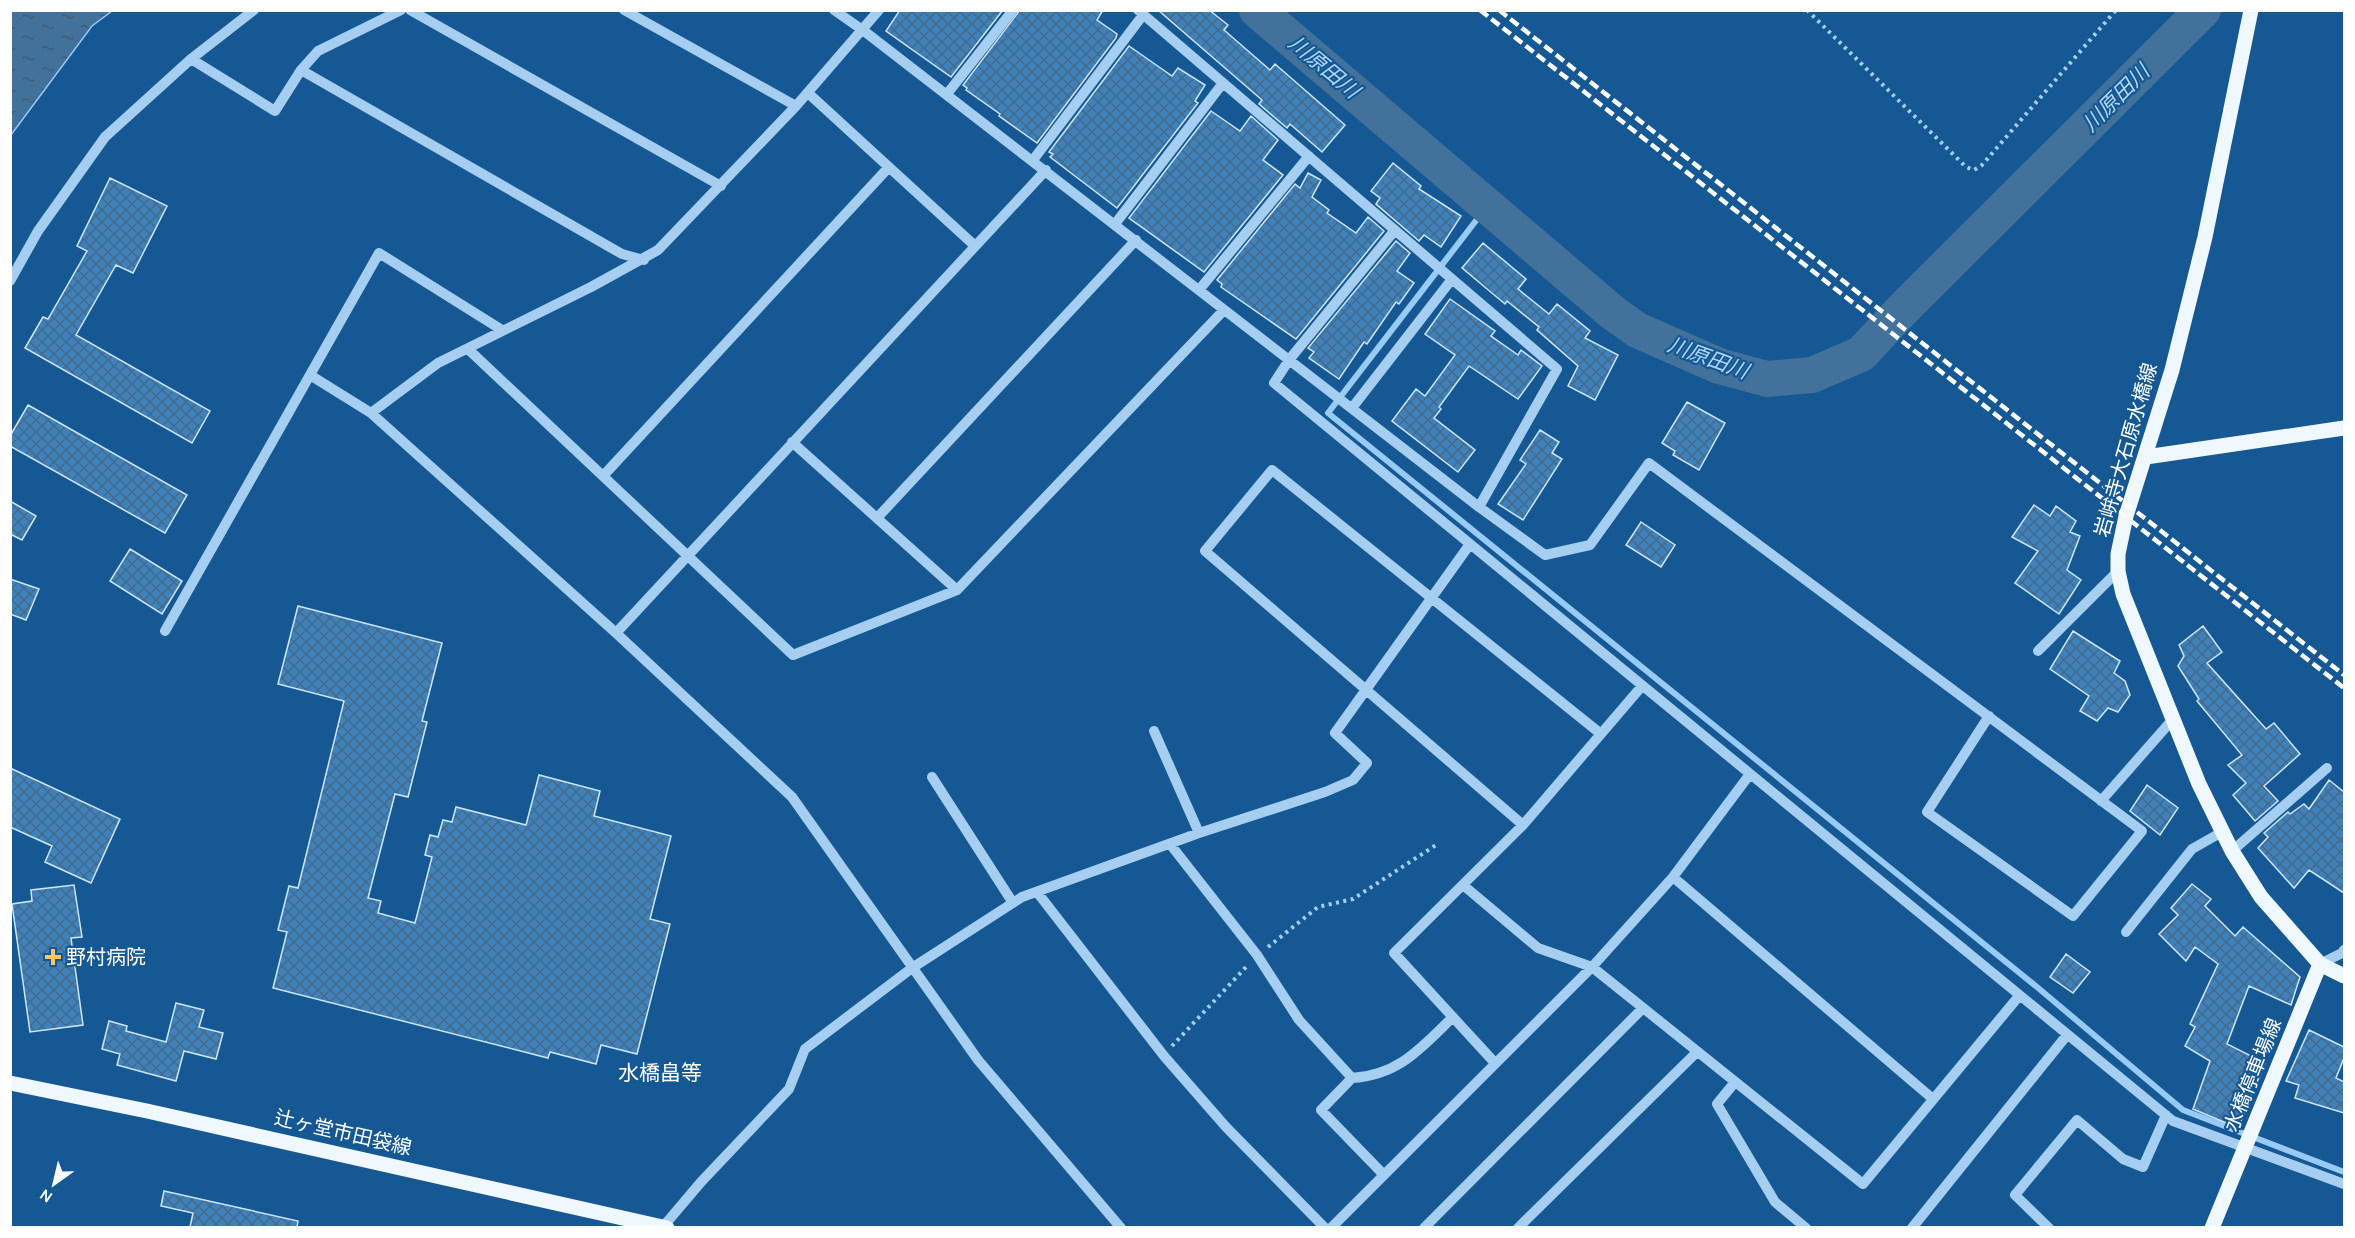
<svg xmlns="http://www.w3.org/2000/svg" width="2355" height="1238" font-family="Karla,'Noto Sans JP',sans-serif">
<defs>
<pattern id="water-ripples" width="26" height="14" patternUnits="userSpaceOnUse" patternTransform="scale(1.5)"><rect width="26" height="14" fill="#42719c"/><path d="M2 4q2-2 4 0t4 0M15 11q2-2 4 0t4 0" fill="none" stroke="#485b6c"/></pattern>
<pattern id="building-cross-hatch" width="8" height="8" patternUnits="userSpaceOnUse" patternTransform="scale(1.5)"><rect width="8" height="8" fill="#3e81bb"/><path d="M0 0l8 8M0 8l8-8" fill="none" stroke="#446989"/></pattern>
</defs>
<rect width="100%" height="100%" fill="#155893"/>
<!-- water -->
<path fill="url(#water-ripples)" stroke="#97caf4" stroke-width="1.5" d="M11,10L112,11L92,26L11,135Z"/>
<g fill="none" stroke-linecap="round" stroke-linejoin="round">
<!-- stream -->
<path stroke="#97caf4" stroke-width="6" d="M1488,205L1328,413L2037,987L2183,1110L2344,1172"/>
<!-- river -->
<path stroke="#42719c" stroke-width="36" d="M1257,10L1612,312L1637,330L1719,366L1767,379L1812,375L1861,354L1904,308L2203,10"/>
</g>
<!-- building -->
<path fill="url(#building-cross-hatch)" stroke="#cce6fc" stroke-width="1.5" d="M900,10H1003L951,77L886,31Z
M1020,10H1103L1097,20L1117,34L1116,38L1037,143L999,116L1000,114L966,90L967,88L963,85Z
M1158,10H1209L1228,25L1224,30L1270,70L1275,64L1345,125L1322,152L1290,124L1287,128L1259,104L1262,100Z
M1129,46L1172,76L1178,68L1205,85L1195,101L1198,103L1117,208L1050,157L1053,154L1049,152Z
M1211,111L1240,131L1251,116L1278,140L1263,160L1283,175L1204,272L1129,218Z
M1393,163L1421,186L1419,189L1461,216L1441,247L1424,235L1419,241L1376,204L1380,198L1371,191Z
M1308,173L1321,180L1312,197L1329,210L1327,213L1356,233L1368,217L1384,231L1296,339L1221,287L1222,284L1217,280L1295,184L1300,188Z
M110,178L167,206L133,273L116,265L76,335L210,411L192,443L25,348L43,317L48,319L87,251L77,246Z
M1396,241L1410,253L1397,271L1414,283L1399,304L1396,302L1367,344L1364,342L1339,379L1309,358L1314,352L1308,348Z
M1483,243L1526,279L1518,289L1549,314L1557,304L1590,331L1585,338L1618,355L1595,400L1568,386L1578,366L1537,330L1539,327L1507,301L1505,304L1462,268Z
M1450,299L1495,331L1491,336L1518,355L1521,350L1542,366L1518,399L1469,366L1439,407L1441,409L1434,418L1475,450L1458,472L1392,421L1416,389L1425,396L1455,355L1425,334Z
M1687,402L1725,423L1699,470L1673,455L1675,451L1662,443Z
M28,405L187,495L165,533L10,446V436Z
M1540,430L1559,442L1552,453L1562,459L1523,520L1498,504L1526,464L1520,460Z
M10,501L36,516L22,540L10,534Z
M2034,505L2050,516L2056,506L2076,521L2070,532L2080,536L2067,570L2081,580L2059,614L2015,583L2038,551L2012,537Z
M1641,522L1675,545L1661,567L1626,545Z
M130,549L182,581L162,614L110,581Z
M10,579L39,589L26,620L10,614Z
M298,606L442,643L422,721L427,722L408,797L395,794L368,898L381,901L378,913L415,923L432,857L425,855L430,835L438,837L443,820L452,822L456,807L526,825L539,775L600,791L594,816L671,836L650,919L670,924L637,1054L601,1045L596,1064L550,1052L548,1058L273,988L287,932L278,930L289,886L298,888L344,701L278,684Z
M2203,626L2222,652L2207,663L2266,729L2274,723L2300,754L2264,786L2278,801L2255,821L2233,795L2246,783L2228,765L2242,755L2197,701L2199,699L2178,666L2184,656L2179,645Z
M2073,631L2120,661L2114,673L2125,681L2130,695L2118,712L2108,708L2097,721L2080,711L2089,696L2050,669Z
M10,768L120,819L91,883L45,862L52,846L10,827Z
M2329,780L2344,792V893L2309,870L2294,888L2258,848L2268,837L2264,833L2288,812L2290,814L2304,804L2309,809Z
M2147,785L2178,808L2160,835L2130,811Z
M2192,884L2211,899L2205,906L2235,936L2243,927L2300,977L2291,1005L2249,986L2227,1044L2265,1063L2238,1128L2193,1109L2210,1061L2185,1046L2195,1027L2190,1024L2218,964L2195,947L2186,961L2159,934L2178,915L2171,908Z
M74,885L82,937L71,938L83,1025L30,1032L12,904L32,901L31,890Z
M2066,954L2090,972L2073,993L2050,977Z
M176,1003L204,1010L199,1027L223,1033L216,1059L184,1051L176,1081L117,1065L120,1054L102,1049L109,1021L127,1026L126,1031L166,1042Z
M2309,1030L2344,1047V1058L2336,1078L2344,1082V1113L2295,1098L2299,1085L2286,1081Z
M164,1191L298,1221L297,1227H190L193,1213L161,1206Z"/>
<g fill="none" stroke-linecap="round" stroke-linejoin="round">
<!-- path -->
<path stroke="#a5cef1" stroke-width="4" stroke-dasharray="3 4.5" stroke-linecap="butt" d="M1807,10L1966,167L1974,170L1982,165L2116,10
M1268,947L1318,907L1353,899L1436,845
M1172,1046L1247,966"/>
<!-- minor -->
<path stroke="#a5cef1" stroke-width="10" d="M410,10L721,186
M624,10L796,106
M834,10L864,31L1479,507L1557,369L1138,10
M191,59L275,111L301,70L318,51L401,10
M301,70L622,254L644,260
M808,93L974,245
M947,94L1013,10
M1033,160L1143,15
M1115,224L1223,83
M1395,230L1289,360L1274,383L2173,1121L2344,1184
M10,281L38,231L105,137L191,59L254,10
M1199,290L1309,156
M468,349L793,655L957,590L1224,310
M310,375L371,413L616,633L792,797L978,1060L1121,1228
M1352,408L1452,279
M371,413L438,363L591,287L658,250L796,106L879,10
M792,442L957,590
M603,476L889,167
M1479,507L1545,555L1590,545L1649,463L2142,831L2073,916L1927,812L1989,716
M877,518L1136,240
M165,631L379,253L502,330
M616,633L1046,170
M2038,651L2118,571
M1154,731L1199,833
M1601,734L1272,470L1205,551L1523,825L1642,686
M932,777L1013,903
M2101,801L2173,719
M1170,844L1257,955L1299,1020L1352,1078L1321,1110L1383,1174
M2232,851L2327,768
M1673,877L1933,1099
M1463,885L1538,948L1592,967L1863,1184L2019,996
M1037,892L1164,1056L1226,1127L1325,1228
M2126,932L2192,849L2222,832
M2320,964L2342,953L2344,950
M1495,1063L1394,953L1523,825
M1352,1078C1399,1075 1421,1048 1453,1017
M1735,1082L1717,1104L1775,1202L1806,1228
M662,1228L701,1182L789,1089L805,1049L912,968L1022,897L1199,833L1325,792L1353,780L1367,763L1335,733L1470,544
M1331,1228L1592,967L1673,877L1750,774
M1424,1228L1643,1008
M1518,1228L1697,1052
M1912,1228L2067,1035
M2049,1228L2015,1195L2077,1120L2123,1159L2143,1167L2166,1115"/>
<!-- major -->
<path stroke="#eff7ff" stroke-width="15" d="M2251,10L2205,237L2172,370L2126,516L2118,554V571L2123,594L2199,784L2232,851L2261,897L2320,964L2344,976
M2146,457L2344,428
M10,1083L147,1111L667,1228
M2212,1228L2320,964"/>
<!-- rail -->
<path stroke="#fff" stroke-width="4.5" stroke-dasharray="10 4.5" stroke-linecap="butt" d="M1480,10L2344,688
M1499,10L2344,675"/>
</g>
<!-- markers -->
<path fill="#ffc565" stroke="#155893" stroke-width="2" d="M50 948h6v6h6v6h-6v6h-6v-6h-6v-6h6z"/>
<g text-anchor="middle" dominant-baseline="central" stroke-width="4.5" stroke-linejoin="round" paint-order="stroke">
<!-- street labels -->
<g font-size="20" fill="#fff" stroke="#155893">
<text transform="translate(2126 450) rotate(-74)">岩峅寺大石原水橋線</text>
<text transform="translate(2253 1075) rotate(-68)">水橋停車場線</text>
<text transform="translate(343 1133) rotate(13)">辻ヶ堂市田袋線</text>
</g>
<!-- poi labels -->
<g font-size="20" fill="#fff" stroke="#155893" text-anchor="start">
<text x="66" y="957">野村病院</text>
</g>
<!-- water labels -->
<g font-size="21" font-style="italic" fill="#b1d8f8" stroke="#155893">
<text transform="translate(1324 67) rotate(40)">川原田川</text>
<text transform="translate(2116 98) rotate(-45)">川原田川</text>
<text transform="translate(1708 358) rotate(20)">川原田川</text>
</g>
<!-- neighbourhood labels -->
<g font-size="21" fill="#fff" stroke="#155893">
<text x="660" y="1073">水橋畠等</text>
</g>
</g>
<!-- border -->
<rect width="2355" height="1238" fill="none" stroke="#ffffff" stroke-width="24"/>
<!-- north arrow -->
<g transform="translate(54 1184) rotate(214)" stroke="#155893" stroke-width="4.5" paint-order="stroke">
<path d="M0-4.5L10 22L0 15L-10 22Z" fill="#ffffff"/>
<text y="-9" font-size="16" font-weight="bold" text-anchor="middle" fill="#ffffff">N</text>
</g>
</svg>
